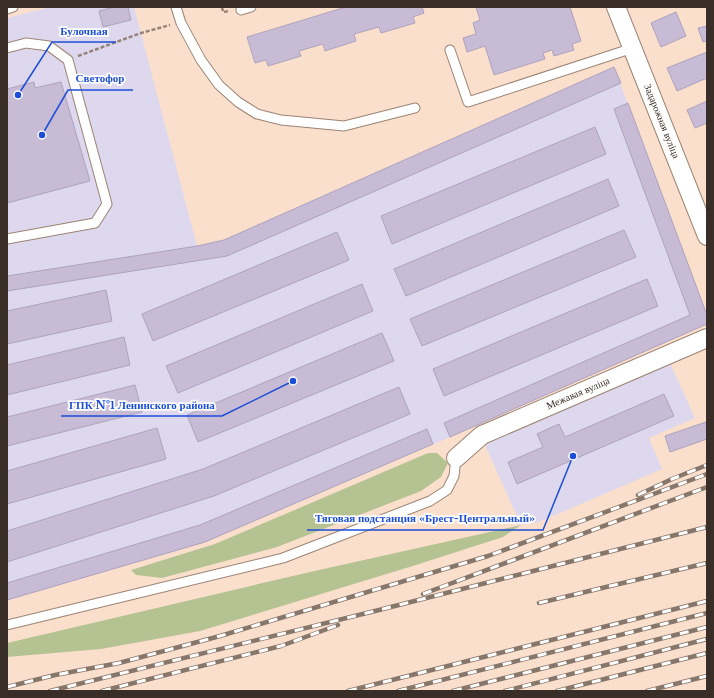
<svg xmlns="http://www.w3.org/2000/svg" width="714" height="698" font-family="'Libre Baskerville',serif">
<rect width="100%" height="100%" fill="#fadfcd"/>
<!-- industrial -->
<path fill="#ddd8ee" d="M51,7H134L197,246L224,240L614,67L707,315V324L441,441L205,542L7,600V18Z
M669,361L695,418L649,438L662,469L539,522L521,525L484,443Z"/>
<!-- green -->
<path fill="#b5c392" d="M428,453H437L448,463L441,477L421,491L277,547L162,578L136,575L131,570L215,544Z
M521,525L503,537L416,565L200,631L101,649L7,657V643L310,572Z"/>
<!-- building -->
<path fill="#c7bbd5" stroke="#aea3bd" d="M114,7H128L131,20L103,27L99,11Z
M346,7H422L424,13L413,17L415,23L381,33L379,27L354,34L356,41L325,51L323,44L299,51L301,56L268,66L266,60L255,63L247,37Z
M476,7H570L581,41L572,44L574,50L554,56L552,50L543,53L545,59L494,75L485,46L467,52L463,38L476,34L473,23L480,20Z
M676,12L686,36L661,47L651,23Z
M707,26V41L703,42L698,28Z
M707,52V78L677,91L667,68Z
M614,67L621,83L227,256L7,291V276L197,246L224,240Z
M34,82L35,88L61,82L90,181L7,203V89Z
M707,101V123L695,128L687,110Z
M628,103L707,315V324L450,437L444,423L690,315L614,109Z
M595,127L606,154L392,244L381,216Z
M608,179L619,206L406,296L394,269Z
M624,230L636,257L422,346L410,319Z
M337,232L349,260L153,341L142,314Z
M647,279L658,306L444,396L433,369Z
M362,284L373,311L178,393L166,366Z
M106,290L112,321L7,344V311Z
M382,333L394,361L198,442L187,415Z
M124,337L130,365L7,395V365Z
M135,385L142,412L7,446V417Z
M399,387L410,414L214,496L7,562V531L203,469Z
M664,394L674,416L517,484L508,462L543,447L537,434L559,424L565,437Z
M706,422L707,439L670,452L665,436Z
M157,428L166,459L7,504V471Z
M427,429L433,444L205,542L7,600V583L200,525Z"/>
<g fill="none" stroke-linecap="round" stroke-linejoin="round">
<defs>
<path id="lane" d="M176,7L181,23L201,60L219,85L238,102L257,114L281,120L344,126L415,108
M7,9L13,7
M241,10L251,7
M7,48L26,43L49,46L68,60L107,204L95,223L7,239
M450,50L468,102L633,48
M7,625L283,558L430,501L447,490L454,476L456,458"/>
<path id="street" d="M616,7L707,236
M456,458L482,435L707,338"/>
</defs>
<!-- lane casing -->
<use href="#lane" stroke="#9c8373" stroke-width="11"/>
<!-- street casing -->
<use href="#street" stroke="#9c8373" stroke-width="20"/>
<!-- path -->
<path stroke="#968377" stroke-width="2.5" stroke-dasharray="4 2" stroke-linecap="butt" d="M222,7L223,12L230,11
M78,56L141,33L170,25"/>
<!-- lane -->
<use href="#lane" stroke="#fff" stroke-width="9"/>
<!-- street -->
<use href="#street" stroke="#fff" stroke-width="18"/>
<defs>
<path id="rail" d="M638,495L672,479L707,465
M423,594L707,487
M539,603L707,563
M7,687L55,675L119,663L220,636L488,556L707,474
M50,691L379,610L707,527
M102,691L281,646L338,625
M348,691L707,601
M398,691L707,613
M453,691L707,627
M505,691L707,639
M557,691L707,653
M647,691L707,676"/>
</defs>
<!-- rail casing -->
<use href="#rail" stroke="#87766a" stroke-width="4.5"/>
<!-- rail -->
<use href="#rail" stroke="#fff" stroke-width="3" stroke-dasharray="9" stroke-linecap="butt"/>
</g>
<g text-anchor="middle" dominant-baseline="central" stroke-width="3.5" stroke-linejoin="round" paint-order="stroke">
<!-- street labels -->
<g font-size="10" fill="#392e27" stroke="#fff">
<text transform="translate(662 121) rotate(68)">Задарожная вуліца</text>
<text transform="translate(578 393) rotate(-23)">Межавая вуліца</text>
</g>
</g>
<!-- callouts -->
<path fill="none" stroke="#1d4ed8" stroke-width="1.5" d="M18 95L52 42H116M42 135L68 90H133M293 381L222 416H61M573 456L543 530H307"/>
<g fill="#1d4ed8" stroke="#fff" stroke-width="1.5">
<circle cx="18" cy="95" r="4"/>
<circle cx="42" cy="135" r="4"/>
<circle cx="293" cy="381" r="4"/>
<circle cx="573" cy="456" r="4"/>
</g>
<g font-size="11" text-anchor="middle" font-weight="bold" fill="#1d4ed8" stroke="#fff" stroke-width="3.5" stroke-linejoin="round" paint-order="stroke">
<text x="84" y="35">Булочная</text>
<text x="100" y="82">Светофор</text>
<text x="142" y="409">ГПК №1 Ленинского района</text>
<text x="425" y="522">Тяговая подстанция «Брест-Центральный»</text>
</g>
<!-- border -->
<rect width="714" height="698" fill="none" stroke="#392e27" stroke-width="16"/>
</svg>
